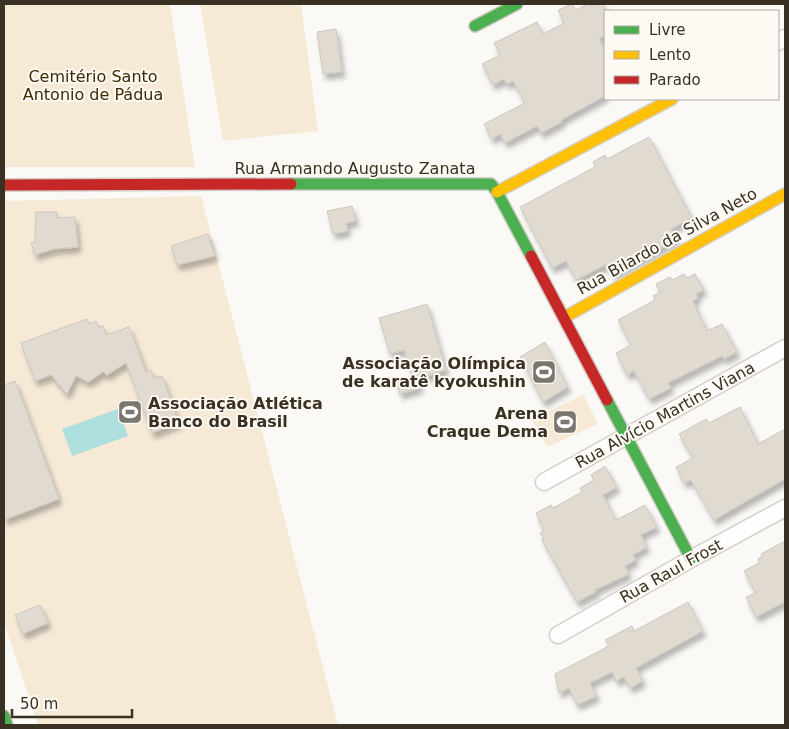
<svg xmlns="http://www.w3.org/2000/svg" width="789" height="729" font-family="'DejaVu Sans',sans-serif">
<defs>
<filter id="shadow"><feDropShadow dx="3" dy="5.5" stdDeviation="2.5" flood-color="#0004"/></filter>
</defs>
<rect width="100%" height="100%" fill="#fbf9f6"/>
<!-- green -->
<path fill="#f6ead7" d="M4,4H170L195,167H4Z
M200,4H301L318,131L223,141Z
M201,196L338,725H38L4,623V201Z
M582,395L584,396L598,424L547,447L532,420Z"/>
<!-- water -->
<path fill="#afdede" d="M118,409L128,436L72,456L62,429Z"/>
<!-- building -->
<path fill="#e0dad0" stroke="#ccc7c0" filter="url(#shadow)" d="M572,4L576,10L588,4H605V35L599,39L605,51V96L561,120L562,122L541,133L537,126L505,143L500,134L492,139L484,124L525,103L513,81L507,84L504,79L493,85L482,64L500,55L494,43L537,22L543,34L564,23L558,10Z
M336,29L342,72L323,74L317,32Z
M649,137L692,218L671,229L677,239L613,275L607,264L576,280L566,261L552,268L520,207L595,167L593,162L605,155L607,159Z
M352,206L356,221L346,223L348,231L333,234L327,211Z
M36,212H57V218L75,217L78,247L54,249L35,255L31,243L35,242Z
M208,234L215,256L177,265L171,246Z
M684,274L687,278L695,274L704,290L696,294L698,298L693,301L707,331L722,324L737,352L724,359L722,356L668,383L671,388L649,399L634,371L627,375L616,353L631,345L618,320L655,300L653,296L660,292L656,284L670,277L672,280Z
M427,304L446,370L418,379L420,388L400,394L396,381L412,376L404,350L390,354L379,318Z
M87,319L89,324L96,321L98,327L103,326L106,335L129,327L146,372L151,370L154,378L162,376L179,423L152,433L126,363L107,375L103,372L88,382L76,376L67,394L51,375L35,381L21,343Z
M545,342L568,387L543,402L520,357Z
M15,381L59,499L4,520V385Z
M740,407L758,444L785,429V479L714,520L691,480L684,483L676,467L693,458L679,434L706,419L709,423Z
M605,466L617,487L603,495L616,520L645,505L657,527L641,535L647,547L633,555L636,560L625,566L629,574L595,590L596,592L577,602L542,540L544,539L540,533L544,531L536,513L551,505L553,508L582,492L580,488L594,480L591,475Z
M785,541V602L756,617L746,597L756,593L744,571L759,563L758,559L762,557L761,554Z
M688,602L703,631L636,668L643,681L630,688L624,677L616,681L612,672L590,683L597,696L577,705L569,688L559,693L555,674L609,646L605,640L632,626L634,631Z
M40,605L48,623L23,634L15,615Z"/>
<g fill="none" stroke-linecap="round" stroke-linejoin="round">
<defs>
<path id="street" d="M778,42L785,38
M544,482L785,348
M558,635L691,559L785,508"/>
<path id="fast" d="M475,26L517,4
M291,184H491L497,192L531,256
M607,400L691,559
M4,716L7,725"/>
<path id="slow" d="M497,192L672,99
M565,317L785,194"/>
<path id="jam" d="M4,185L291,184
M531,256L607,400"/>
</defs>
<!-- street casing -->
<use href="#street" stroke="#d4cfc8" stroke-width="19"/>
<!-- fast casing -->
<use href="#fast" stroke="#d4cfc8" stroke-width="14"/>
<!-- slow casing -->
<use href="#slow" stroke="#d4cfc8" stroke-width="14"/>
<!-- jam casing -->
<use href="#jam" stroke="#d4cfc8" stroke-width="14"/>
<!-- street -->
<use href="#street" stroke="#fefefe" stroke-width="16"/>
<!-- fast -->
<use href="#fast" stroke="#4caf50" stroke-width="11"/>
<!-- slow -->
<use href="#slow" stroke="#ffc107" stroke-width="11"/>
<!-- jam -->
<use href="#jam" stroke="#c62828" stroke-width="11"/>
</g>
<!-- icons -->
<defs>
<symbol id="stadium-square" viewBox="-11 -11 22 22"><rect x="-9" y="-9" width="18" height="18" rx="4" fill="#7c776e" stroke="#fefaf3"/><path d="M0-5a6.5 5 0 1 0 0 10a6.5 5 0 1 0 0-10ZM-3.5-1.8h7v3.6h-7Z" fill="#fff"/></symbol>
</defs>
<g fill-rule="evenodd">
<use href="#stadium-square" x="530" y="358" width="28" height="28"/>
<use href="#stadium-square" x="116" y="398" width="28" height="28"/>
<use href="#stadium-square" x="551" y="408" width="28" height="28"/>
</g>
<g text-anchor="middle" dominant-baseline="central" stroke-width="4" stroke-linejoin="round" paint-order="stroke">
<!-- park labels -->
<g font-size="16" fill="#3d2a03" stroke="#fefaf3">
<text x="93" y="76">Cemitério Santo<tspan x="93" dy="18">Antonio de Pádua</tspan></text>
</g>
<!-- street labels -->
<g font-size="16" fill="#383124" stroke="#fefaf3">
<text x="355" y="168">Rua Armando Augusto Zanata</text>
<text transform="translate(667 241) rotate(-29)">Rua Bilardo da Silva Neto</text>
<text transform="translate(665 415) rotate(-29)">Rua Alvício Martins Viana</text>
<text transform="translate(671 571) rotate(-29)">Rua Raul Frost</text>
</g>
<!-- poi labels -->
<g font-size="16" font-weight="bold" fill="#383124" stroke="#fefaf3" text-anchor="end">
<text x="526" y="363">Associação Olímpica<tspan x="526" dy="18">de karatê kyokushin</tspan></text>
<text x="148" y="403" text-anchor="start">Associação Atlética<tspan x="148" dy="18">Banco do Brasil</tspan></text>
<text x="548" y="413">Arena<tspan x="548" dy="18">Craque Dema</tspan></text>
</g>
</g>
<!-- border -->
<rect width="789" height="729" fill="none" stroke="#383124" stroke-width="10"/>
<!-- legend -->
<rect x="604" y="10" width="175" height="90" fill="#fefaf3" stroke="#afaaa0"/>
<rect x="614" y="26" width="25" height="8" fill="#4caf50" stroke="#afaaa0"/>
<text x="649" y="35" font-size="15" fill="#383124">Livre</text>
<rect x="614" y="51" width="25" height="8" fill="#ffc107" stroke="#afaaa0"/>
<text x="649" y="60" font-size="15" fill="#383124">Lento</text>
<rect x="614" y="76" width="25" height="8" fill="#c62828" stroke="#afaaa0"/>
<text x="649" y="85" font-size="15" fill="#383124">Parado</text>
<!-- scale -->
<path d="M12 709v8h120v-8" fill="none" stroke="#383124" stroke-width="2.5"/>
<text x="20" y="709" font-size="15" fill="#383124" stroke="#fefaf3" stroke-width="4" paint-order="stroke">50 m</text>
</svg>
